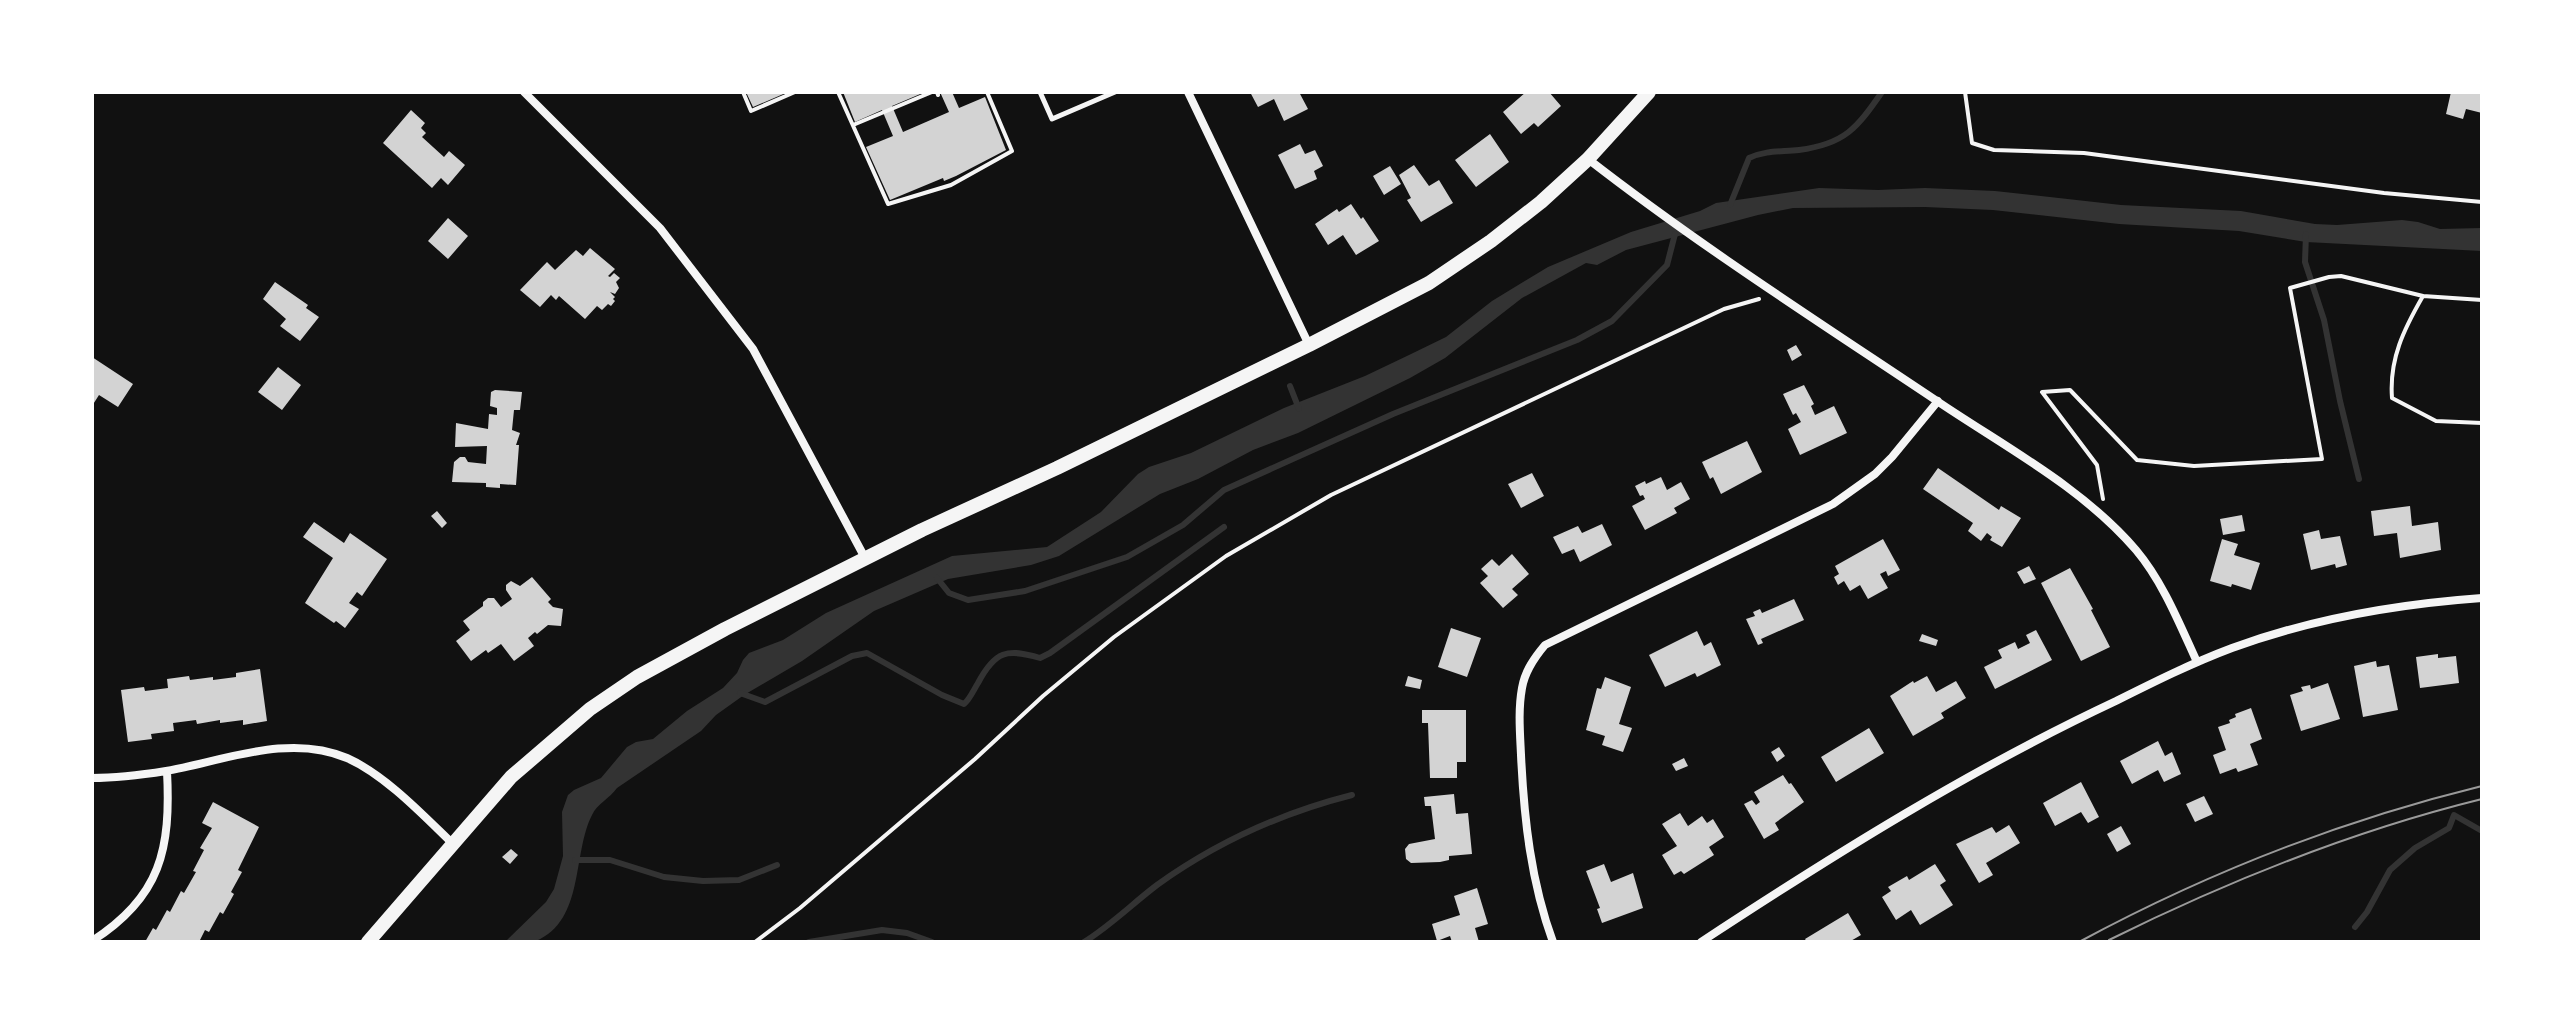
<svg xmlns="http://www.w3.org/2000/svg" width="2574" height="1034" font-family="Barlow,sans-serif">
<rect width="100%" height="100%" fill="#111"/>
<!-- water -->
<path fill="#333" d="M1819,188L1878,190L1925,188L1995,191L2121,205L2241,211L2315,224L2337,225L2402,220L2418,222L2440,229L2482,228V251L2306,242L2239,231L2119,224L1993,210L1925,207L1793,208L1758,215L1626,250L1597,265L1586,263L1522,298L1445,358L1410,378L1298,433L1253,450L1198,479L1160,494L1059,556L1031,565L948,579L874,611L802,661L744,695L716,715L701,731L617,788C610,798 597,804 592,815C572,854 585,920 536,941C528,944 515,942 505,942L546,902L554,889L563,856L562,812L568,795L574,790L601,778L627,747L636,742L653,739L687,711L723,688L737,673L743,660L749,653L783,640L826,613L952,556L1047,547L1101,512L1138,474L1149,467L1191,453L1284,408L1365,376L1409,355L1446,337L1492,301L1548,267L1631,232L1700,211L1716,203Z"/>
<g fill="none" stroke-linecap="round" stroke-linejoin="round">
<!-- stream -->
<path stroke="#333" stroke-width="6" d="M1730,205L1749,158C1766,150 1781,152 1799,150C1845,144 1857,128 1882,92
M2306,234L2305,262L2324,320L2340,401L2359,479
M1290,386L1299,409
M937,578L949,593L968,600L1025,591L1127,557L1183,525L1224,490L1393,414L1577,340L1612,321L1667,265L1675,234
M740,693L765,702L852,656L867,653L942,695L964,704C970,699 973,691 978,683C995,651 1007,648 1040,658L1050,653L1224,527
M575,860H610L664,877L703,881L739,880L777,865
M2355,927L2367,912L2390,870L2415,848L2449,828L2454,815L2482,831
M809,942L882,930L907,933L932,942
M1084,942C1110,926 1132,904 1157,885C1217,842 1281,813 1352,795"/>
</g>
<!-- building -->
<path fill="#d3d3d3" d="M746,92H788L753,107Z
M843,92H925L892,106L903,132L949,112L940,92H952L959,108L985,97L1006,150L956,176L944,181L943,178L890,200L866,147L893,136L882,110L855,122Z
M1250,92H1299L1308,109L1284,121L1274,99L1258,107Z
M1526,92H1549L1561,106L1538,127L1534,123L1521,134L1503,112Z
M2451,92H2482V113L2466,109L2463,119L2446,114Z
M411,110L425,123L421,128L426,133L422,137L444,157L449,151L465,165L448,185L441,178L432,188L383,143Z
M1490,134L1509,162L1476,187L1455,160Z
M1300,144L1305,154L1315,150L1323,166L1314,171L1317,179L1295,189L1278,155Z
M1414,165L1429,186L1439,180L1453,203L1421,222L1407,200L1411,198L1399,175Z
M1390,166L1401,184L1384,195L1373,176Z
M1351,204L1361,219L1363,217L1379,241L1356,255L1343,235L1328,245L1315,224L1337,209L1339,212Z
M448,218L468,236L448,259L428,241Z
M590,248L615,269L608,276L610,277L614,273L620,278L616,282L619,288L615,294L610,292L615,297L613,299L615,301L611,306L608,304L602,310L597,306L585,319L559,296L556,300L551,295L540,307L520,290L547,262L555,270L576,250L583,256Z
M275,282L308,305L306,308L319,317L300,341L280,326L286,319L263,299Z
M1796,345L1802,355L1792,361L1787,350Z
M92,357L133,384L118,407L99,395L92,406Z
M278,367L301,385L282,410L258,392Z
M1804,385L1814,404L1811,406L1815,415L1834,406L1847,433L1800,455L1788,429L1801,422L1796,413L1793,415L1783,394Z
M495,390L522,392L520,410H514L512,430L520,433L516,445H519L516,485L500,484V488L486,487V483L452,482L454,462L460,457H465L468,462L486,464L487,446L455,447L456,423L488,429L489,414L497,415V408L490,406L491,392Z
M1747,441L1762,472L1721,494L1713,477L1710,479L1702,462Z
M1938,468L1999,510L2001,506L2021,518L2002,547L1990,540L1992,537L1987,533L1981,541L1968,531L1973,523L1923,489Z
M1532,473L1544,496L1521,508L1508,484Z
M1661,477L1667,490L1681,482L1690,499L1674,508L1677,513L1645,530L1632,506L1645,499L1643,495L1640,496L1635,486L1645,481L1646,484Z
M2410,506L2412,526L2438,522L2441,550L2400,558L2397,533L2374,536L2371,511Z
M437,511L447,523L442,528L431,516Z
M2242,515L2245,531L2223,535L2220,519Z
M314,522L344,543L350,533L387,559L362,596L357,592L349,603L359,609L345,628L336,621L334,623L305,603L333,558L303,537Z
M1602,524L1612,545L1580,562L1574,549L1562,554L1553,537L1578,526L1582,533Z
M2319,530L2321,539L2340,536L2347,565L2336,568L2335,564L2311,570L2303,534Z
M1883,539L1900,570L1888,576L1886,571L1880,574L1888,588L1868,599L1860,585L1850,591L1844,581L1838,585L1834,577L1839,574L1835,566Z
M2222,539L2238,544L2234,555L2260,563L2251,590L2232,584L2231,587L2210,581Z
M1512,554L1529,574L1512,589L1518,595L1503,608L1480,583L1488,576L1481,569L1492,559L1499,566Z
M2029,566L2036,579L2024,584L2017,572Z
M2070,568L2093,609L2091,610L2110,647L2081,661L2041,583Z
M532,577L551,599L548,602L553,607L563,609L561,626L548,625L537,634L535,632L528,638L534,646L514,661L501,644L488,653L486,650L471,661L456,641L470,630L463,621L483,606V602L488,598H494L501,607L512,599L506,590V585L511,581L520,586Z
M1794,599L1804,620L1761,639L1763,643L1758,645L1746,619L1755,616L1753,612L1760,609L1762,613Z
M1451,628L1481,638L1467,677L1438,667Z
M2036,630L2052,660L1995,689L1984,667L2002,658L1998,650L2015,642L2018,649L2030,643L2026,635Z
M1697,631L1704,646L1711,642L1721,665L1697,677L1695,673L1665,687L1649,655Z
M1922,634L1938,640L1936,646L1919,641Z
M2438,654V658L2456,656L2459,683L2420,688L2416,657Z
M2376,661L2377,667L2389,665L2398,710L2363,717L2354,666Z
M260,669L267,721L243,725V720L220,723V720L197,724L196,720L173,723L174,731L151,734L152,739L128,742L121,690L144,687L145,691L168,688L167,679L189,676L190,680L213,677V680L236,677V673Z
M1408,676L1422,680L1420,689L1405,686Z
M1927,676L1936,692L1956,681L1966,698L1941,713L1944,718L1913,736L1890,696L1913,681L1914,683Z
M1605,677L1631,687L1619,724L1632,728L1623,752L1602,745L1605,736L1586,730L1597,688L1601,689Z
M2328,683L2340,719L2301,731L2290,695L2303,691L2301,687L2310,685L2311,689Z
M2251,708L2262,739L2250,744L2258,765L2238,772L2236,768L2220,774L2213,755L2226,750L2218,727L2230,723L2229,720L2236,717L2235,714Z
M1422,710H1466V762H1457V778H1430L1428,723H1422Z
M1869,728L1884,753L1836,782L1821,757Z
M2158,741L2165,756L2172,752L2181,774L2164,782L2158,770L2132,784L2120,761Z
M1779,747L1785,756L1777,762L1771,752Z
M1684,758L1688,766L1676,771L1672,764Z
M1783,775L1789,784L1791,783L1804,802L1775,823L1779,830L1764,839L1744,804L1752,800L1756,805L1760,802L1754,792Z
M2081,782L2099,817L2088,823L2081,812L2055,826L2043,803Z
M1454,794L1456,814L1468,813L1472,854L1449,856V860L1440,862L1411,863L1406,859L1405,849L1409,844L1435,839L1431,806H1425L1424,797Z
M2204,796L2213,814L2195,822L2186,804Z
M213,802L259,827L238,870L242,872L231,892L234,894L223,914L220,912L209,932L205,930L199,942H145L153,928L156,930L167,910L170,912L181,891L184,893L196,872L193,871L204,850L200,848L212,828L202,823Z
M1680,813L1688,826L1702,816L1707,823L1713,819L1724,837L1709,847L1714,855L1684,874L1681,871L1674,875L1662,855L1677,846L1662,824Z
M2009,825L2020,843L1986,863L1993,875L1979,883L1956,844L1992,827L1996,833Z
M2121,826L2131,844L2117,852L2107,834Z
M511,849L518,855L510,864L502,857Z
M1604,864L1611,882L1633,873L1643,908L1602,923L1597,909L1600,908L1586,871Z
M1935,864L1946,881L1940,885L1953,905L1920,925L1911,910L1896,920L1882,897L1891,891L1888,887L1907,876L1909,880Z
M1477,888L1488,924L1475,928L1479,942H1452L1450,936L1437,941L1432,924L1460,915L1454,896Z
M1848,913L1861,935L1849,942H1807L1805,939Z"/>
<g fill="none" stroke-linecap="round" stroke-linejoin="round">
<!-- path -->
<path stroke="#f5f5f5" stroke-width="4" d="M743,92L751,111L795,92
M838,92L888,204L951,185L1012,151L987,92
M937,92L938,95
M1965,92L1972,143L1994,150L2084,153L2384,193L2482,202
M853,125L932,92
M2482,300L2423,296C2404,329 2389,359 2392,398L2436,421L2482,423
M2103,499L2097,465L2042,392L2070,390L2137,460L2194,466L2322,459L2290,288L2329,277L2341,276L2423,296
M755,942L800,908L975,759L1043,696L1114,637L1226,556L1331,495L1724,309L1759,299"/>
<!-- service -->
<path stroke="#f5f5f5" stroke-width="5" d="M1040,92L1052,119L1115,92"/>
<!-- minor -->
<path stroke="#f5f5f5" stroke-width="8" d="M524,92L660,228L753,349L865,558
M1188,92L1309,345
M1588,159C1700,246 1819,322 1937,401C2005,447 2082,487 2136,550C2163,582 2180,625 2197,662
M92,778C117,778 141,775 166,771C223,761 289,733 347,758C385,775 422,814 452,843
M92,941C161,897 171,849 167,771
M1553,942C1531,882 1524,819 1521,755C1520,733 1518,710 1522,688C1525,671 1534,658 1545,645L1833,504L1875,474L1892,457L1938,401
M1701,942C1835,854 1971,769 2116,701C2154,682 2192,663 2232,648C2311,619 2398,604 2482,598"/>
<!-- tertiary -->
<path stroke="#f5f5f5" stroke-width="14" d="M368,942L511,777L590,709L637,677L725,629L922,530L1057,468L1309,345L1429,283L1491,241L1541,202L1588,159L1649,92"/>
<!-- tram -->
<path stroke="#9a9a9a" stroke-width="2" d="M2109,940C2228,881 2352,831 2482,799
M2079,942C2205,874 2343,820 2482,786"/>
</g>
<!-- border -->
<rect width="2574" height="1034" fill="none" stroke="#ffffff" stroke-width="188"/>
</svg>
